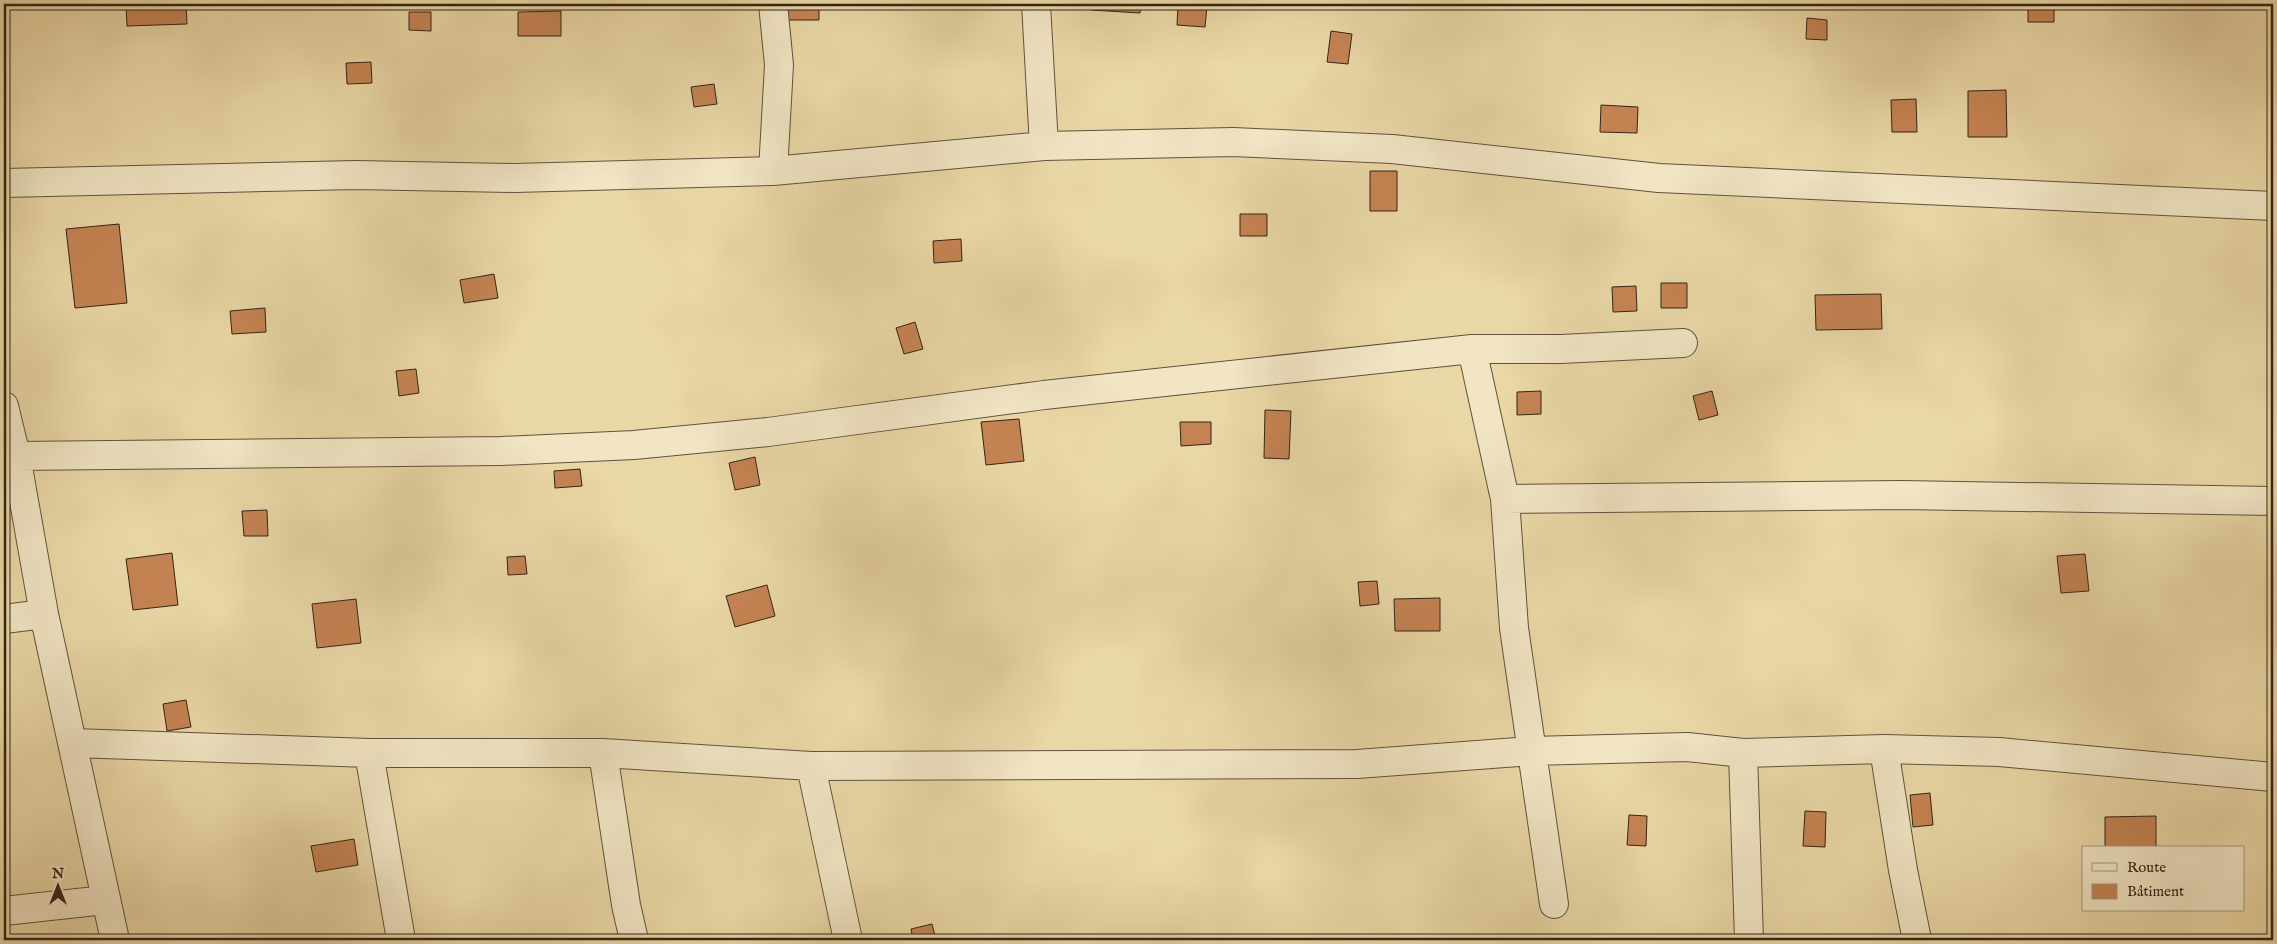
<svg xmlns="http://www.w3.org/2000/svg" width="2277" height="944" font-family="'IM FELL English',serif">
<rect width="100%" height="100%" fill="#e9d7a5"/>
<filter id="stains"><feTurbulence type="fractalNoise" baseFrequency=".004" numOctaves="4"/><feColorMatrix values="0 0 0 0 .2 0 0 0 0 .09 0 0 0 0 .02 0 0 0 .5 -.17"/></filter>
<radialGradient id="worn" r=".72"><stop offset=".6" stop-color="#630" stop-opacity="0"/><stop offset="1" stop-color="#630" stop-opacity=".3"/></radialGradient>
<!-- building -->
<path fill="#c58353" stroke="#332518" d="M126,4H186L187,24L127,26Z
M780,4H819V20H780Z
M1091,4H1141L1140,13L1091,10Z
M2028,4H2054V22H2028Z
M1178,5L1207,6L1205,27L1177,25Z
M561,11V36H518V12Z
M409,12H431V31L409,30Z
M1807,18L1827,20V40L1806,39Z
M1331,31L1352,34L1348,64L1327,62Z
M371,62L372,83L347,84L346,63Z
M714,84L717,104L694,107L691,87Z
M2006,90L2007,137H1968V91Z
M1916,99L1917,132H1892L1891,100Z
M1601,105L1638,107L1637,133L1600,132Z
M1370,171H1397V211H1370Z
M1240,214H1267V236H1240Z
M119,224L127,303L75,308L66,229Z
M961,239L962,261L934,263L933,241Z
M494,274L498,298L464,303L460,280Z
M1661,283H1687V308H1661Z
M1636,286L1637,311L1613,312L1612,287Z
M1881,294L1882,329L1816,330L1815,295Z
M265,308L266,332L232,334L230,311Z
M915,322L923,349L904,354L896,328Z
M416,369L419,393L399,396L396,371Z
M1541,391V414L1517,415V392Z
M1712,391L1718,415L1699,420L1693,396Z
M1265,410L1291,411L1289,459L1264,458Z
M1019,419L1024,461L986,465L981,422Z
M1180,422H1211V444L1181,446Z
M755,457L760,485L735,490L729,463Z
M580,469L582,486L555,488L554,471Z
M267,510L268,536H244L242,511Z
M172,553L178,605L133,610L126,559Z
M2085,554L2089,591L2061,593L2057,556Z
M525,556L527,574L508,575L507,557Z
M1377,581L1379,604L1360,606L1358,582Z
M767,585L775,616L735,627L726,596Z
M1440,598V631H1395L1394,599Z
M356,599L361,643L317,648L312,604Z
M186,700L191,727L167,731L163,704Z
M1930,793L1933,825L1913,827L1910,795Z
M1805,811L1826,812L1825,847L1803,846Z
M1629,815L1647,816L1646,846L1627,845Z
M2156,816V848H2105V817Z
M354,839L358,865L316,872L311,846Z
M932,924L936,940H913L911,929Z
M1173,936V940H1136Z"/>
<g fill="none" stroke-linecap="round" stroke-linejoin="round">
<defs>
<path id="minor" d="M1036,4L1044,146
M773,171L779,65L773,4
M4,183L356,175L515,178L773,171L1044,146L1233,142L1392,149L1659,178L2273,206
M1472,349L1505,499L1514,628L1554,904
M4,406L16,456L44,614L115,940
M16,456L501,451L634,445L768,432L1044,395L1472,349H1561L1683,343
M1505,499L1901,495L2273,501
M4,619L44,614
M73,743L369,753H603L811,766L1357,764L1531,751L1687,747L1743,753L1884,749L1999,752L2273,777
M1884,749L1903,870L1917,940
M369,753L401,940
M603,753L626,905L634,940
M1743,753L1749,940
M811,766L848,940
M4,911L105,900"/>
</defs>
<!-- minor casing -->
<use href="#minor" stroke="#60523b" stroke-width="30"/>
<!-- minor -->
<use href="#minor" stroke="#f1e5c4" stroke-width="28"/>
</g>
<!-- margin -->
<rect width="2277" height="944" fill="none" stroke="#e9d7a5" stroke-width="20"/>
<rect x="5" y="5" width="2267" height="934" fill="none" stroke="#332518" stroke-width="2.5"/>
<rect x="10" y="10" width="2257" height="924" fill="none" stroke="#332518"/>
<!-- legend -->
<rect x="2082" y="846" width="162" height="65" fill="#f1e5c4" stroke="#a5987f"/>
<rect x="2092" y="863" width="25" height="8" fill="#f1e5c4" stroke="#a5987f"/>
<text x="2127" y="872" font-size="15" fill="#332518">Route</text>
<rect x="2092" y="884" width="25" height="15" fill="#c58353" stroke="#a5987f"/>
<text x="2127" y="896" font-size="15" fill="#332518">Bâtiment</text>
<!-- north arrow -->
<g transform="translate(58 886)" stroke="#f1e5c4" stroke-width="4" paint-order="stroke">
<path d="M0-4L9 19L0 12L-9 19Z" fill="#332518"/>
<text y="-8" font-size="14" font-weight="bold" text-anchor="middle" fill="#332518">N</text>
</g>
<rect width="100%" height="100%" filter="url(#stains)"/>
<rect width="100%" height="100%" fill="url(#worn)"/>
</svg>
